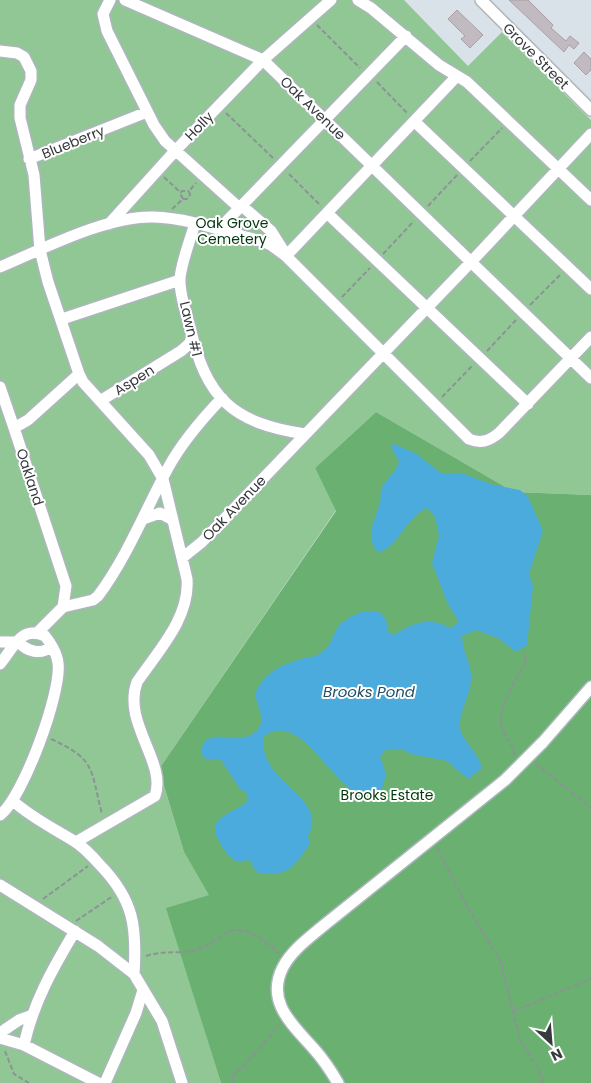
<svg xmlns="http://www.w3.org/2000/svg" width="591" height="1083" font-family="Poppins,sans-serif">
<rect width="100%" height="100%" fill="#dae2e9"/>
<!-- green -->
<path fill="#91c795" d="M0,0H404L468,66L502,32L591,120V495L514,492L376,412L315,468L336,510L159,769L184,852L210,895L167,908L221,1083H0Z"/>
<!-- forest -->
<path fill="#69b071" d="M376,412L514,492L591,495V1083H221L166,908L209,895L184,852L159,769L336,511L315,468Z"/>
<!-- water -->
<path fill="#4babdd" d="M391,443L415,453L441,473H461L494,485L520,490L528,497L543,531L529,574L533,586L527,645L516,652L498,638L476,630L462,636C462,650 470,661 471,674C473,692 459,709 460,727C461,740 478,751 482,768L468,779L447,761L411,754L402,749H386L380,757C387,774 387,776 380,793C372,795 366,796 358,793C329,782 300,710 264,736C257,785 330,795 308,836L310,843C295,867 286,879 256,872L250,860L237,862C229,857 223,849 219,841C204,817 235,813 248,801L247,793L240,789L221,760H208C203,756 199,754 202,747C207,730 232,740 245,737C250,736 258,731 260,726C264,715 257,705 255,695C262,674 280,665 301,659C309,657 316,657 322,652C332,646 332,635 338,627C346,617 371,604 383,615C387,619 387,627 389,633L394,635C412,623 429,616 450,628L459,622L448,604L432,563L439,535L435,517L427,508C405,517 398,550 377,552C365,533 375,521 380,503C381,498 380,492 382,487C388,477 396,473 399,461L391,447Z"/>
<!-- building -->
<path fill="#c2bac1" stroke="#a9a0a7" d="M509,0H528L553,25L551,28L566,41L570,36L579,43L574,49L569,45L564,52Z
M457,10L483,35L470,48L461,39L465,36L448,19Z
M584,52L591,59V70L586,75L574,63Z"/>
<g fill="none" stroke-linecap="round" stroke-linejoin="round">
<defs>
<path id="minor" d="M110,0L103,14L107,31L154,125L165,141L235,204L242,206L271,231L283,250
M125,0L263,60L471,262L591,134
M358,0L371,8L439,65L467,82L591,200
M481,0L591,110
M0,51L17,53L24,57L31,71V80L20,105V118L34,175L40,250L48,282L79,374L83,382L149,455L163,479L187,579C190,618 158,651 137,682C122,723 167,762 155,796L76,842
M415,122L591,289
M29,159L147,112
M327,213L528,404
M195,223C190,241 182,260 180,278C179,293 186,313 190,327C206,398 232,423 305,434
M109,224L175,151L263,60L331,0
M218,230L406,36
M286,256L457,76
M0,267C43,249 106,216 153,217C190,218 226,232 261,241L271,245L286,256L469,439C481,444 489,441 499,433L591,337
M62,319L180,280
M0,387L14,428
M100,401L181,351L189,344L192,338
M143,519L160,513L171,519
M182,558L202,542L471,262L591,378
M63,607L66,586L14,428L28,420L79,374
M63,607L93,600L98,596C127,557 145,511 168,468C182,442 202,419 222,398
M38,632L63,607
M0,642H19
M19,642C27,652 41,655 51,647
M0,664C14,647 21,625 45,636C51,643 57,654 58,663C62,692 23,798 0,815
M13,801C32,818 53,828 74,841C84,847 93,857 100,865C134,900 137,927 134,974
M0,885L98,946L134,974L162,1021L182,1083
M0,1033L19,1020L30,1016
M0,1038L24,1045L98,1083
M24,1045C33,1003 53,968 75,931
M105,1083L136,1013L143,990
M338,1083C331,1071 323,1059 314,1049C293,1025 265,1002 283,967C292,950 309,938 323,926L505,780L543,742L591,687"/>
</defs>
<!-- minor casing -->
<use href="#minor" stroke="#adb6bd" stroke-width="14"/>
<!-- path -->
<path stroke="#8c9296" stroke-width="2" stroke-dasharray="5 2.5" stroke-linecap="butt" d="M317,25L360,68
M377,82L407,113
M226,113L273,158
M470,161L502,128
M289,174L321,206
M164,177L181,193
M183,199L180,193L182,191H189
M428,206L457,175
M172,209L183,199H187L190,195L189,191L196,183
M383,254L414,221
M342,297L370,268
M530,305L560,275
M487,351L516,320
M442,397L473,365
M51,739C97,760 90,769 102,814
M515,756C514,745 505,738 502,728C496,707 516,681 525,663L526,658L523,651
M536,764L591,808
M437,848L468,908L501,962L520,1040L539,1070L543,1083
M43,899L88,866
M76,921L113,896
M146,956C164,950 175,954 192,951C205,949 214,940 226,933C244,922 267,943 280,954
M512,1012L591,979
M5,1051L14,1074L29,1083
M233,1083L231,1077L241,1069L279,1025"/>
<!-- minor -->
<use href="#minor" stroke="#fff" stroke-width="11"/>
</g>
<g text-anchor="middle" dominant-baseline="central" stroke-width="4" stroke-linejoin="round" paint-order="stroke">
<!-- street labels -->
<g font-size="14" fill="#363a3c" stroke="#fff">
<text transform="translate(536 56) rotate(45)">Grove Street</text>
<text transform="translate(313 108) rotate(44)">Oak Avenue</text>
<text transform="translate(199 126) rotate(-46)">Holly</text>
<text transform="translate(73 142) rotate(-22)">Blueberry</text>
<text transform="translate(191 329) rotate(77)">Lawn #1</text>
<text transform="translate(134 380) rotate(-32)">Aspen</text>
<text transform="translate(30 477) rotate(72)">Oakland</text>
<text transform="translate(234 508) rotate(-46)">Oak Avenue</text>
</g>
<!-- park labels -->
<g font-size="14" fill="#01370e" stroke="#fff">
<text x="232" y="223">Oak Grove<tspan x="232" dy="16">Cemetery</tspan></text>
<text x="387" y="795">Brooks Estate</text>
</g>
<!-- water labels -->
<g font-size="15" font-style="italic" fill="#264e64" stroke="#fff">
<text x="369" y="691">Brooks Pond</text>
</g>
</g>
<!-- north arrow -->
<g transform="translate(551 1043) rotate(154)" stroke="#ffffff" stroke-width="4" paint-order="stroke">
<path d="M0-4L9 19L0 12L-9 19Z" fill="#363a3c"/>
<text y="-8" font-size="14" font-weight="bold" text-anchor="middle" fill="#363a3c">N</text>
</g>
</svg>
